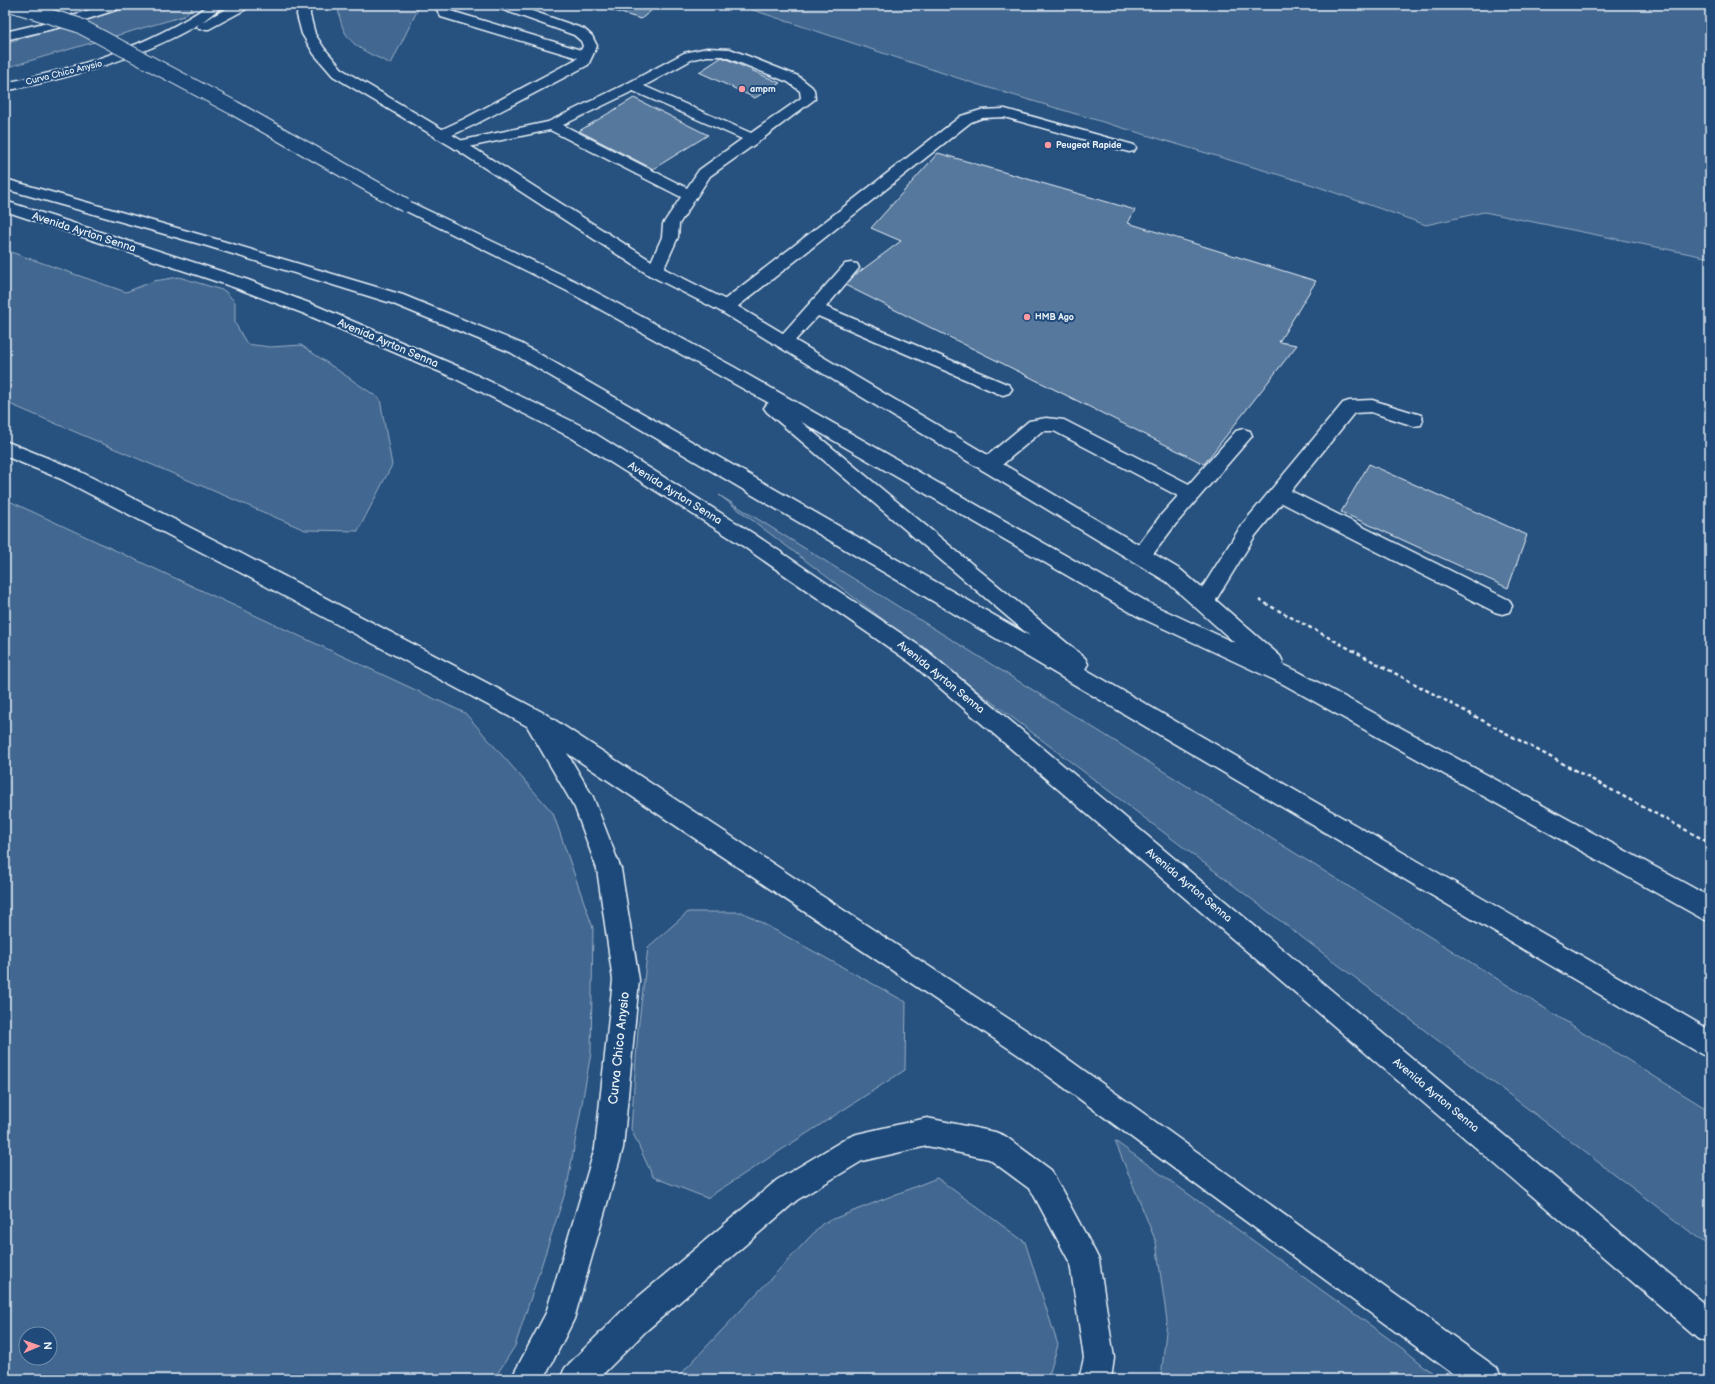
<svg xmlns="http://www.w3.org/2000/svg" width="1715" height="1384" font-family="'Balsamiq Sans',sans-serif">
<rect width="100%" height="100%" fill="#27517f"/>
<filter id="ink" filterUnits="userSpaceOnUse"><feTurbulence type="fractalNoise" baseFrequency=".025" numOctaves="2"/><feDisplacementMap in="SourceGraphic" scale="8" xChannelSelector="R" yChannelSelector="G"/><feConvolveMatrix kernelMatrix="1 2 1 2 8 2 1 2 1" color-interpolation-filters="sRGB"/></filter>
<g filter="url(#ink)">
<!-- green -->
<path fill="#436891" stroke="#96acc4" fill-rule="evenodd" d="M137,5H195L184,16L5,68V43Z
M338,5H420L391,64C360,49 341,44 338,5Z
M738,5H1710V258L1484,212L1426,225L1313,185L976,84Z
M5,250L126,292L154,281L179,277L225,291L235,302V323L247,344L270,347L301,345L380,399L392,465L358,531L305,530L5,402Z
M719,495L1710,1111V1247Z
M5,499L465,713L553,813L593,928L591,1053L567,1187L515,1346L494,1379H5ZM26,1334H50V1358H26Z
M688,912H742L906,1002L905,1070L707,1198L653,1177L631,1129L638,1030L648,947Z
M1115,1141L1406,1351L1440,1379H1161L1167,1321L1156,1242Z
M937,1178L1025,1242L1058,1345L1048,1379H676L823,1223Z"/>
<!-- building -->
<path fill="#57789d" stroke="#e8f1f8" d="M594,5H658L641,19Z
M722,57L780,83L755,98L699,72Z
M634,98L708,135L653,169L579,131Z
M938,153L1135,210L1128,223L1316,281L1279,342L1297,345L1204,464L843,284L901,241L871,228Z
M1369,464L1527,535L1508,588L1341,512Z"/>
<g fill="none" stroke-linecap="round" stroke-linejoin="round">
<defs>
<path id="lane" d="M105,5H123L122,8L66,26L5,40V32L57,20Z
M438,5H452L449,9L451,11L581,50L583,46L581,41L574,35L498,8L497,5H515L584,29L592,36L597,46L588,65L474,125L446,138L441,139L436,138L434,135L436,132L464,119L578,58L441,17L436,8Z
M707,48L730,49L798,76L812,87L814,90L815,99L758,142L710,176L679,224L678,237L661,275L655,276L649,275L647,271L662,237L663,224L681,197L550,130L459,149L454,148L452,145L454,142L459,141L548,122L628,83L684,53ZM707,56H723L788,82L800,91L801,98L751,133L644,86L693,59ZM633,91L742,139L699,170L687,188L563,125Z
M1005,109L1134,145L1136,148L1134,151L1129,152L1004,117L982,118L971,122L732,311L726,312L720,311L718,307L720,303L961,116L981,110Z
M851,263L857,264L859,268L826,307L1009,385L1012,389L1009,393L1003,395L997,393L818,316L790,346L784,348L778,346L775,342L845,264Z
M1372,400L1421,415L1423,420L1421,425L1414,426L1371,412L1354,413L1291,491L1509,600L1512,606L1509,612L1502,614L1495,612L1282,503L1255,536L1211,608L1204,610L1197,608L1194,602L1197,596L1241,526L1343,403L1349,401Z
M1046,418L1064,420L1189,484L1236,431L1243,429L1250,431L1252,436L1175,525L1148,561L1141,564L1134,561L1131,556L1134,551L1161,515L1178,496L1054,431H1042L996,470L989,472L982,470L980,465L982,460L1029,421Z"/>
<path id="highway" d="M209,5H224L202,22L233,5H249L248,8L209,29H199L197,26L199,24C138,59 73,77 5,91V83C78,68 147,47 209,5Z
M298,5H310V15L315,34L324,48L343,70L464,142L661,267L732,303L1181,570L1280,656L1283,662L1282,664L1299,672L1710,897V922L1701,918L1283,684L1137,616L800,421L1085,658L1088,664L1085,669L1710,1030V1058L1701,1054L510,352L391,303L207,246L5,189V179L219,240L403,295L522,344L1030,636L767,412L764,408L767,404L769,403L567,291L400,208L397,205L400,202L405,200L410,202L579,283L648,320L734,367L1151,604L1235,643L1167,582L720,311L649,275L454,148L333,76L314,54L302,34L297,15Z
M5,201L248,280L317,306L464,369L586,428L754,534L927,651L1710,1308V1343L1699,1339L911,663L740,544L572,438L452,377L305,314L236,288L5,211Z
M5,441L75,469L244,555L544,713L1050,1046L1497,1368L1502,1379H1460L1032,1064L567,753L593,797L621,869L639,980L623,1148L574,1319L544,1379H511L546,1313L595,1148L613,980L597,869L575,808L527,726L230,567L61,479L5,456Z
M927,1118L995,1132L1005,1136L1051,1170L1094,1250L1099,1260L1114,1358L1111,1379H1079L1084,1358L1070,1263L1031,1190L989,1159L927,1146L862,1161L797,1200L646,1331L598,1379H560L565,1368L624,1309L777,1180L847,1138L857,1134Z"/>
</defs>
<!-- lane casing -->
<use href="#lane" stroke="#e8f1f8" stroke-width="3"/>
<!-- highway casing -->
<use href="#highway" stroke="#e8f1f8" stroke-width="3"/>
<!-- path -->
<path stroke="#e8f1f8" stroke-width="2.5" stroke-dasharray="4 3" stroke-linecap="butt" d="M1259,600L1710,843"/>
<!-- lane -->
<use href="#lane" fill="#1f4a7a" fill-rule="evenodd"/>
<!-- highway -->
<use href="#highway" fill="#1f4a7a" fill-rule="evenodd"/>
<defs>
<path id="highway-bridge" d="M13,5L78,25L234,108L405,205"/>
</defs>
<!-- highway-bridge casing -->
<use href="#highway-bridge" stroke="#e8f1f8" stroke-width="16" stroke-linecap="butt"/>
<!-- highway-bridge -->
<use href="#highway-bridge" stroke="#1f4a7a" stroke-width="14"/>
</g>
</g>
<!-- markers -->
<g fill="#ff9aa2" stroke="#1f4a7a" stroke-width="1.5">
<circle cx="742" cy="89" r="4"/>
<circle cx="1048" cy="145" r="4"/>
<circle cx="1027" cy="317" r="4"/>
</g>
<g text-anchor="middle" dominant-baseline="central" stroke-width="4" stroke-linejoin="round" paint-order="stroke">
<!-- far-street labels -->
<g font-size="9" fill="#e8f1f8" stroke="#1f4a7a">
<text transform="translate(64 73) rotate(-14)">Curva Chico Anysio</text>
</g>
<!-- far-poi labels -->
<g font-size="9" font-weight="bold" fill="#e8f1f8" stroke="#1f4a7a" text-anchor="start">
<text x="750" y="89">ampm</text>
<text x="1056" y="145">Peugeot Rapide</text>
<text x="1035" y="317">HMB Ago</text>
</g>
<!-- street labels -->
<g font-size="11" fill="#e8f1f8" stroke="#1f4a7a">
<text transform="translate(84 232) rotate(18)">Avenida Ayrton Senna</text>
<text transform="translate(388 343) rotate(23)">Avenida Ayrton Senna</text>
<text transform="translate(675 493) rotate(32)">Avenida Ayrton Senna</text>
<text transform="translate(941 677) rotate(39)">Avenida Ayrton Senna</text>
<text transform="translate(1189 885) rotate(40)">Avenida Ayrton Senna</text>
<text transform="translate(1436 1095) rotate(40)">Avenida Ayrton Senna</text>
</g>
<!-- near-street labels -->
<g font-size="13" fill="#e8f1f8" stroke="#1f4a7a">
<text transform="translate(619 1048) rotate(-84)">Curva Chico Anysio</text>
</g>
</g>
<!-- margin -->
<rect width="1715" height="1384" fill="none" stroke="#1f4a7a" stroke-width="20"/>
<rect x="10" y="10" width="1695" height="1364" fill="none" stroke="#e8f1f8" stroke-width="1.5" filter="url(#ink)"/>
<!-- north arrow -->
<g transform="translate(38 1346) rotate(88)"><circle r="19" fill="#1f4a7a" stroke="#6f8dac"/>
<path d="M0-3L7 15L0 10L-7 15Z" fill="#ff9aa2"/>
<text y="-6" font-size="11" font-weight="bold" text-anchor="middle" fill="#e8f1f8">N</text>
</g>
</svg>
